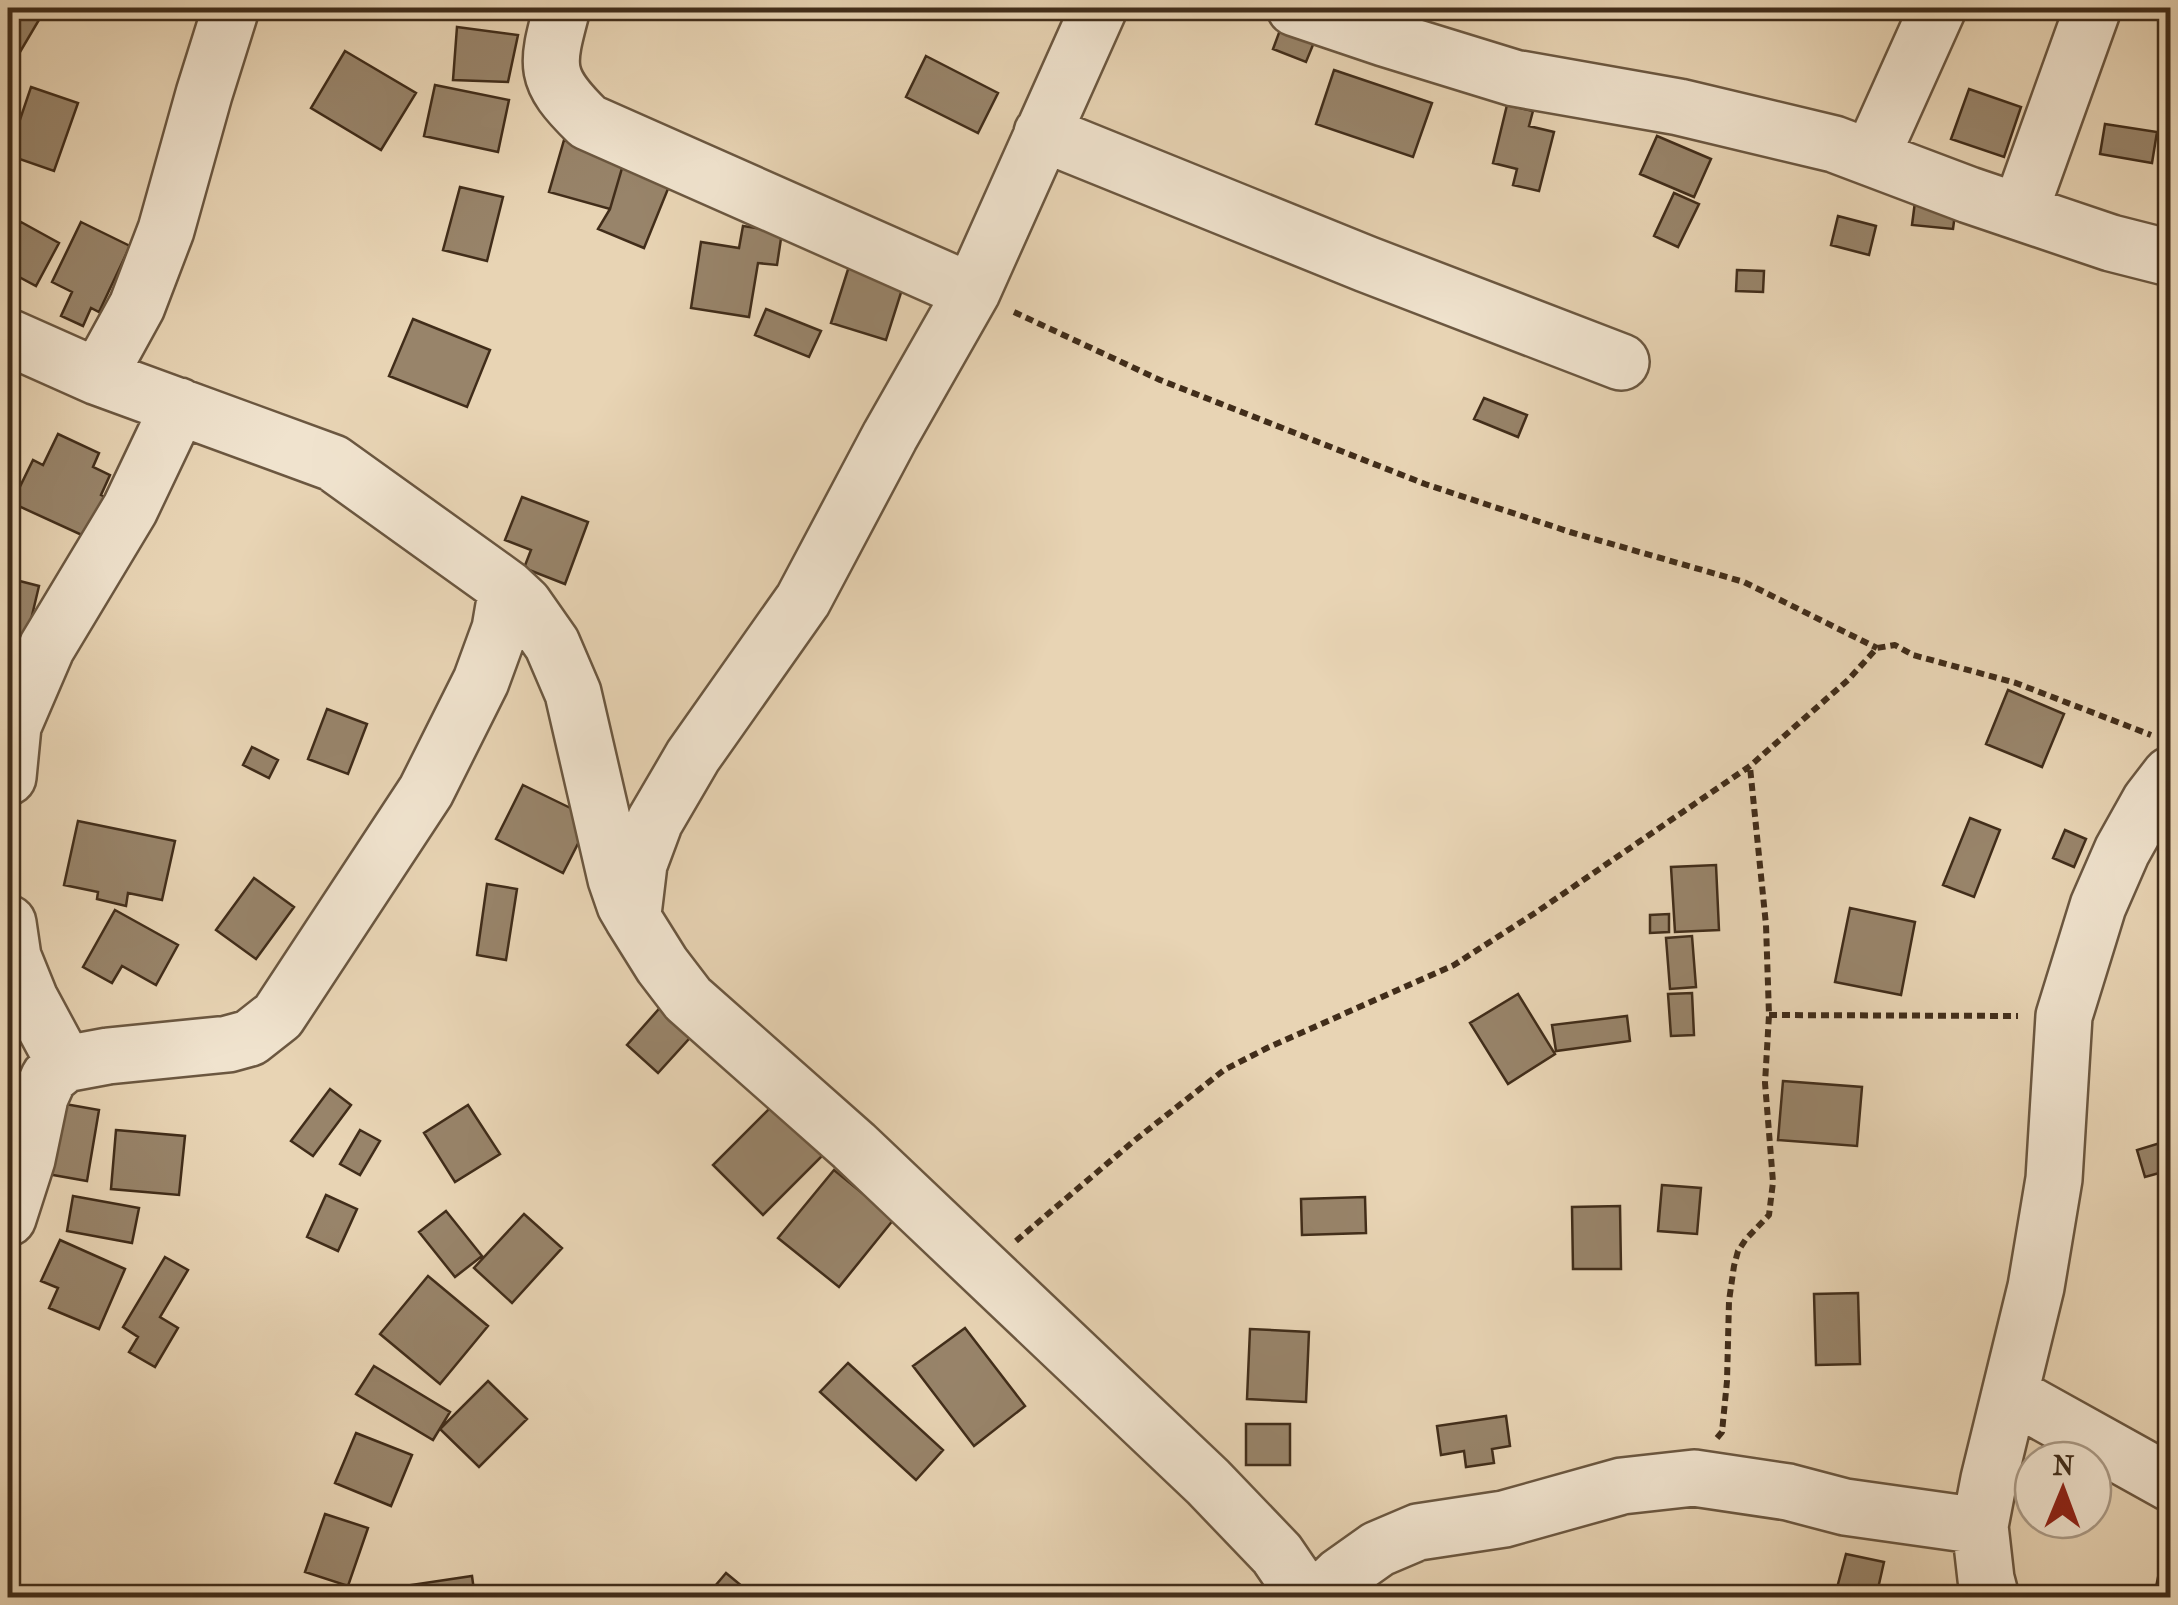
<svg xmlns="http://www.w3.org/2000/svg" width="2178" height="1605" font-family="'IM FELL French Canon',serif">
<rect width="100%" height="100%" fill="#e8d4b4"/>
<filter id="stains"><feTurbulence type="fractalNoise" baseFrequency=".002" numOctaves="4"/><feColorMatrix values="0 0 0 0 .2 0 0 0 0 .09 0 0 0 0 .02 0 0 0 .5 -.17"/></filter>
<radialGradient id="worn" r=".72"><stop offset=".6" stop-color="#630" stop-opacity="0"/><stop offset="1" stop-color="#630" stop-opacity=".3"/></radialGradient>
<!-- building -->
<path fill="#98846a" stroke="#412d1a" stroke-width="2.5" d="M8,8H46L20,52L8,45Z
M1283,22L1317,35L1306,62L1273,49Z
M457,27L518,35L508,82L453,80Z
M345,51L416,93L381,150L311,108Z
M926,56L998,93L978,133L906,97Z
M1334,70L1432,103L1413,157L1316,124Z
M435,85L509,100L498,152L424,136Z
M31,87L78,103L54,171L8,155Z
M1969,89L2021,107L2004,157L1951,139Z
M1507,105L1533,111L1529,126L1554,132L1539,191L1513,185L1517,169L1493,163Z
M2105,124L2157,132L2152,163L2100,154Z
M1657,136L1711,159L1694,197L1640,174Z
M564,140L625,158L610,209L549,192Z
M625,158L672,179L644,248L598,229L610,209Z
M460,187L503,197L487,261L443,250Z
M1674,193L1699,204L1678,247L1654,236Z
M1916,194L1957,199L1953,229L1912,225Z
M1838,216L1876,226L1869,255L1831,245Z
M21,222L59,243L36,286L8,271V247Z
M81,222L130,246L99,312L91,308L83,326L61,316L72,292L52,282Z
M743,226L782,232L777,265L758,263L749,317L691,308L701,242L739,248Z
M850,263L905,280L886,340L831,323Z
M1737,270L1764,271L1763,292L1736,291Z
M766,309L821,331L809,357L755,335Z
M413,319L490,350L467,407L389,376Z
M1484,398L1527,415L1518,437L1474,419Z
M58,434L99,453L93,467L110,475L101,495L114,501L95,541L12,503L33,460L43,465Z
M522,497L588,522L565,584L524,568L531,550L505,540Z
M8,578L39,586L25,645L8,641Z
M2008,690L2064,714L2042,767L1986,744Z
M327,709L367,724L348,774L308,759Z
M252,747L278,760L269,778L243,765Z
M523,785L591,818L563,873L496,839Z
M1970,818L2000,830L1974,897L1943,885Z
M78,821L175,841L162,900L128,893L126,906L97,899L98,892L64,885Z
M2065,830L2086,839L2074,867L2053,858Z
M1716,865L1719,930L1675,932L1671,867Z
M254,878L294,907L256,959L216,930Z
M487,884L517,889L506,960L477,955Z
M1850,908L1915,922L1901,995L1835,982Z
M115,910L178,945L156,985L122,966L112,983L83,967Z
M1669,914V932L1650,933V915Z
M1692,936L1696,987L1670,989L1666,938Z
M1692,993L1694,1035L1671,1036L1668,994Z
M1518,994L1555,1054L1508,1084L1470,1023Z
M665,1002L697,1030L658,1073L627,1045Z
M1627,1016L1630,1041L1556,1051L1552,1025Z
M1783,1081L1862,1087L1857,1146L1778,1140Z
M330,1089L351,1105L313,1156L291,1141Z
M48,1101L99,1110L87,1181L36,1172Z
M775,1103L825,1153L763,1215L713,1165Z
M468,1105L500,1154L455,1182L424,1133Z
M116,1130L185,1136L179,1195L111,1189Z
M360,1130L380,1141L360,1175L340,1164Z
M2170,1140V1170L2145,1177L2137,1150Z
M834,1170L894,1219L839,1287L778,1238Z
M1662,1185L1701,1188L1697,1234L1658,1231Z
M326,1195L357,1209L338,1251L307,1237Z
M73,1196L139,1208L132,1243L67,1231Z
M1365,1197L1366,1233L1302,1235L1301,1199Z
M1620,1206L1621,1269H1573L1572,1207Z
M446,1211L482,1256L455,1277L419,1232Z
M524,1214L562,1248L512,1303L474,1268Z
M60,1240L125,1269L99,1329L49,1308L58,1288L41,1281Z
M165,1257L188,1270L160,1317L178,1328L155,1367L129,1352L138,1337L123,1327Z
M428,1276L488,1326L440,1384L380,1334Z
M1858,1293L1860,1364L1816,1365L1814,1294Z
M965,1328L1025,1406L974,1446L913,1366Z
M1250,1329L1309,1332L1306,1402L1247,1399Z
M848,1363L943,1450L916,1480L820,1392Z
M374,1366L450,1412L433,1440L356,1394Z
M488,1381L527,1419L479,1467L440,1429Z
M1506,1416L1510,1446L1492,1449L1494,1463L1466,1467L1464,1451L1441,1455L1437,1426Z
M1246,1424H1290V1465H1246Z
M356,1433L412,1455L391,1506L335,1483Z
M325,1514L368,1528L348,1586L305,1572Z
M2170,1519V1598H2154L2155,1592Z
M1846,1554L1884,1562L1877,1593L1838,1584Z
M726,1573L754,1596L752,1598H705Z
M472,1576L475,1598H413L411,1585Z
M2095,1586L2119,1589L2118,1598H2094Z"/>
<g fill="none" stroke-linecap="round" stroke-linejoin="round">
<defs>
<path id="minor" d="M562,8C546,67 543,78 588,122L972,292
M1295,8L1384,38L1514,78L1679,107L1834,144L1969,195L2111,243L2170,258
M1042,133L1366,264L1621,362
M1871,157L1938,8
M2020,211L2093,8
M8,337L98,377L333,463L507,588L524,604L552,644L573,693L616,879L625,905L632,917L662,965L688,999L854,1146L1208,1482L1277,1554L1307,1598
M98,377L137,306L166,230L204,94L231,8
M8,777L13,726L47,647L130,509L179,406
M633,914L639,864L655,821L693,756L803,600L890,436L972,292L1099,8
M8,923L13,957L30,999L65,1064
M8,1218L27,1159L40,1097L49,1077L65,1064L108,1056L228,1044L250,1038L278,1016L426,791L481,681L500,629L507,588
M2010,1394L2170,1483
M1317,1598L1340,1576L1378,1549L1418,1532L1504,1519L1622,1486L1694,1478L1788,1492L1845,1507L1980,1526
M1991,1598L1986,1579L1980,1526L1989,1479L2036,1287L2054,1179L2064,1016L2098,906L2122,851L2150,801L2170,775"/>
</defs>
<!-- minor casing -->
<use href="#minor" stroke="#6b5740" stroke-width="60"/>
<!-- path -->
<path stroke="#412d1a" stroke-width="6" stroke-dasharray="8 5" stroke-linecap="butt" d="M1014,312L1160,380L1425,484L1570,532L1744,582L1877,648
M1769,1015L2018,1016
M1016,1241L1135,1140L1224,1070L1267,1048L1454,965L1535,913L1750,766L1848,680L1877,648L1895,645L1913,655L2016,683L2151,735
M1717,1438L1722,1432L1727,1381L1729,1301L1734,1266L1738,1251L1746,1239L1769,1215L1773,1182L1765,1083L1769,1015L1766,925L1750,767"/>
<!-- minor -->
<use href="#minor" stroke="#f0e3ce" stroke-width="55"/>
</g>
<!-- margin -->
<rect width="2178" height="1605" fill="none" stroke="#e8d4b4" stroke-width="40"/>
<rect x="10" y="10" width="2158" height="1585" fill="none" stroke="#412d1a" stroke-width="5"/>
<rect x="20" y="20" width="2138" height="1565" fill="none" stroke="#412d1a" stroke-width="2.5"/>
<!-- north arrow -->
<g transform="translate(2063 1490) rotate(1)"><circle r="48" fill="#f0e3ce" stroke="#aa9a86" stroke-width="2.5"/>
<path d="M0-8L18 38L0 25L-18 38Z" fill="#8f2418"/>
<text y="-15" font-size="28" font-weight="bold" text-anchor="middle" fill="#412d1a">N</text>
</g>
<rect width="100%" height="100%" filter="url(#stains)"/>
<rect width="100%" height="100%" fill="url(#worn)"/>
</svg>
